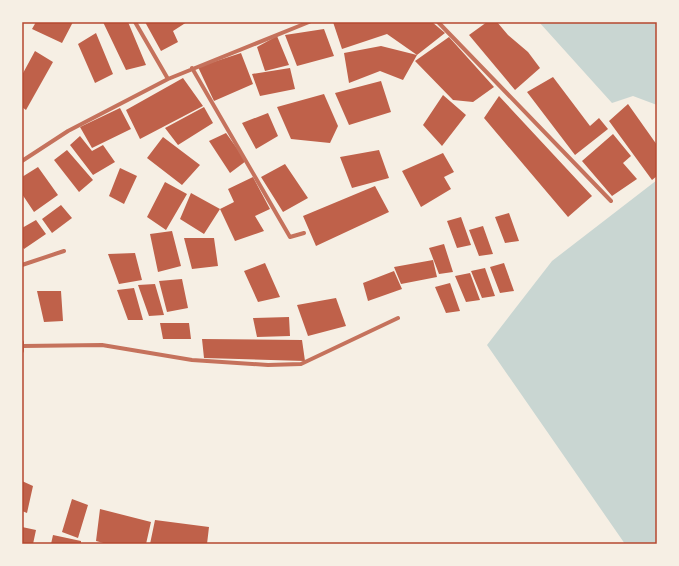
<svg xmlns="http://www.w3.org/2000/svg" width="679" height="566" font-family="Poppins,sans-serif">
<rect width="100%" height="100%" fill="#f6efe4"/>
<!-- water -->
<path fill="#c9d6d2" d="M539,22H657V105L633,96L612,103Z
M657,180V544H625L487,345L552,261Z"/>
<!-- building -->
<path fill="#bf614a" d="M36,22H73L62,43L32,29Z
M103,22H128L146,65L126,70Z
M145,22H187L173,31L178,42L161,51Z
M333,22H432L445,33L417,55L387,34L342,49Z
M487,22H497L508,35L528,52L540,68L515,90L469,35Z
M324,29L334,56L297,66L285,35Z
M96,33L113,74L95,83L78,44Z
M277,36L289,65L265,71L257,47Z
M449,37L494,87L473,102L453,100L415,61Z
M381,46L417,55L403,80L380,71L349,83L344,53Z
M35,51L53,62L26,110L22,107V75Z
M241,53L253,84L214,101L198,67Z
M290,68L295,89L260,96L252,74Z
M553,77L590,126L599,118L608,129L575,155L527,92Z
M183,78L203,106L140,139L126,110Z
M381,81L391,112L349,125L335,93Z
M324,94L338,126L330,143L291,139L277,107Z
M443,95L466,115L442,146L423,125Z
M499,96L592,196L568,217L484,118Z
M628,104L657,145V176L652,180L609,121Z
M204,107L213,123L178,145L165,128Z
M120,108L131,129L92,148L80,127Z
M268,113L278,136L256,149L242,123Z
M226,133L246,161L230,173L209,141Z
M613,134L631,156L623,163L637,179L612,196L582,161Z
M80,136L92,151L103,145L115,162L93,175L70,145Z
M163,137L200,165L182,185L147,158Z
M67,150L93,180L79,192L54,160Z
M379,150L389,178L352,188L340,157Z
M443,153L454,172L444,177L451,189L421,207L402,171Z
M285,164L308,198L283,212L261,177Z
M38,167L58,195L34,212L22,194V177Z
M120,168L137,176L124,204L109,196Z
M253,177L270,209L255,216L264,231L235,241L220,209L234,202L228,189Z
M165,182L187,194L166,230L147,217Z
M375,186L389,212L316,246L303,216Z
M191,193L220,209L204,234L180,219Z
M61,205L72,218L52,233L42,219Z
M509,213L519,241L505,243L495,217Z
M461,217L471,245L457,248L447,221Z
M36,220L46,234L24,249L22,246V228Z
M483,226L493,254L479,256L469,230Z
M172,231L181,266L158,272L150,234Z
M184,238H214L218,266L192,269Z
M444,244L453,272L439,274L429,248Z
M135,253L142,280L119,284L108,254Z
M433,260L437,277L401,284L394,267Z
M265,263L280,297L258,302L244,271Z
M504,263L514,291L500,293L490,267Z
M485,268L495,296L482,298L471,271Z
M394,271L402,289L368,301L363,283Z
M470,273L480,300L466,302L455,276Z
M182,279L188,308L167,312L159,281Z
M450,283L460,311L446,313L435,287Z
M155,284L164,315L149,316L138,285Z
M134,288L143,320H128L117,290Z
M37,291H61L63,321L44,322Z
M336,298L346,326L308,336L297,305Z
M289,317L290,336L257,337L253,318Z
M160,323H189L191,339H163Z
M202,339L302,340L305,361L204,358Z
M22,481L33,486L27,513L22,511Z
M72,499L88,505L78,538L62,532Z
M100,509L151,522L146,544H107L96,541Z
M155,520L209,527L207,544H150Z
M22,527L36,530L33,544H22Z
M53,535L81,541V544H51Z"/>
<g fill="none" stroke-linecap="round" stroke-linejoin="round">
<!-- minor -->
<path stroke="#c5725c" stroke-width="4" d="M135,22L168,79
M438,22L611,201
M192,68L290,237L304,233
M22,161L68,131L168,79L309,22
M22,265L64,251
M22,342V351
M23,346L102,345L192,360L268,365L301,364L398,318"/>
</g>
<!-- border -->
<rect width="679" height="566" fill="none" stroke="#f6efe4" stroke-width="46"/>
<rect x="23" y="23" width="633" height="520" fill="none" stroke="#b5482f" stroke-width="1.5"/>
</svg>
